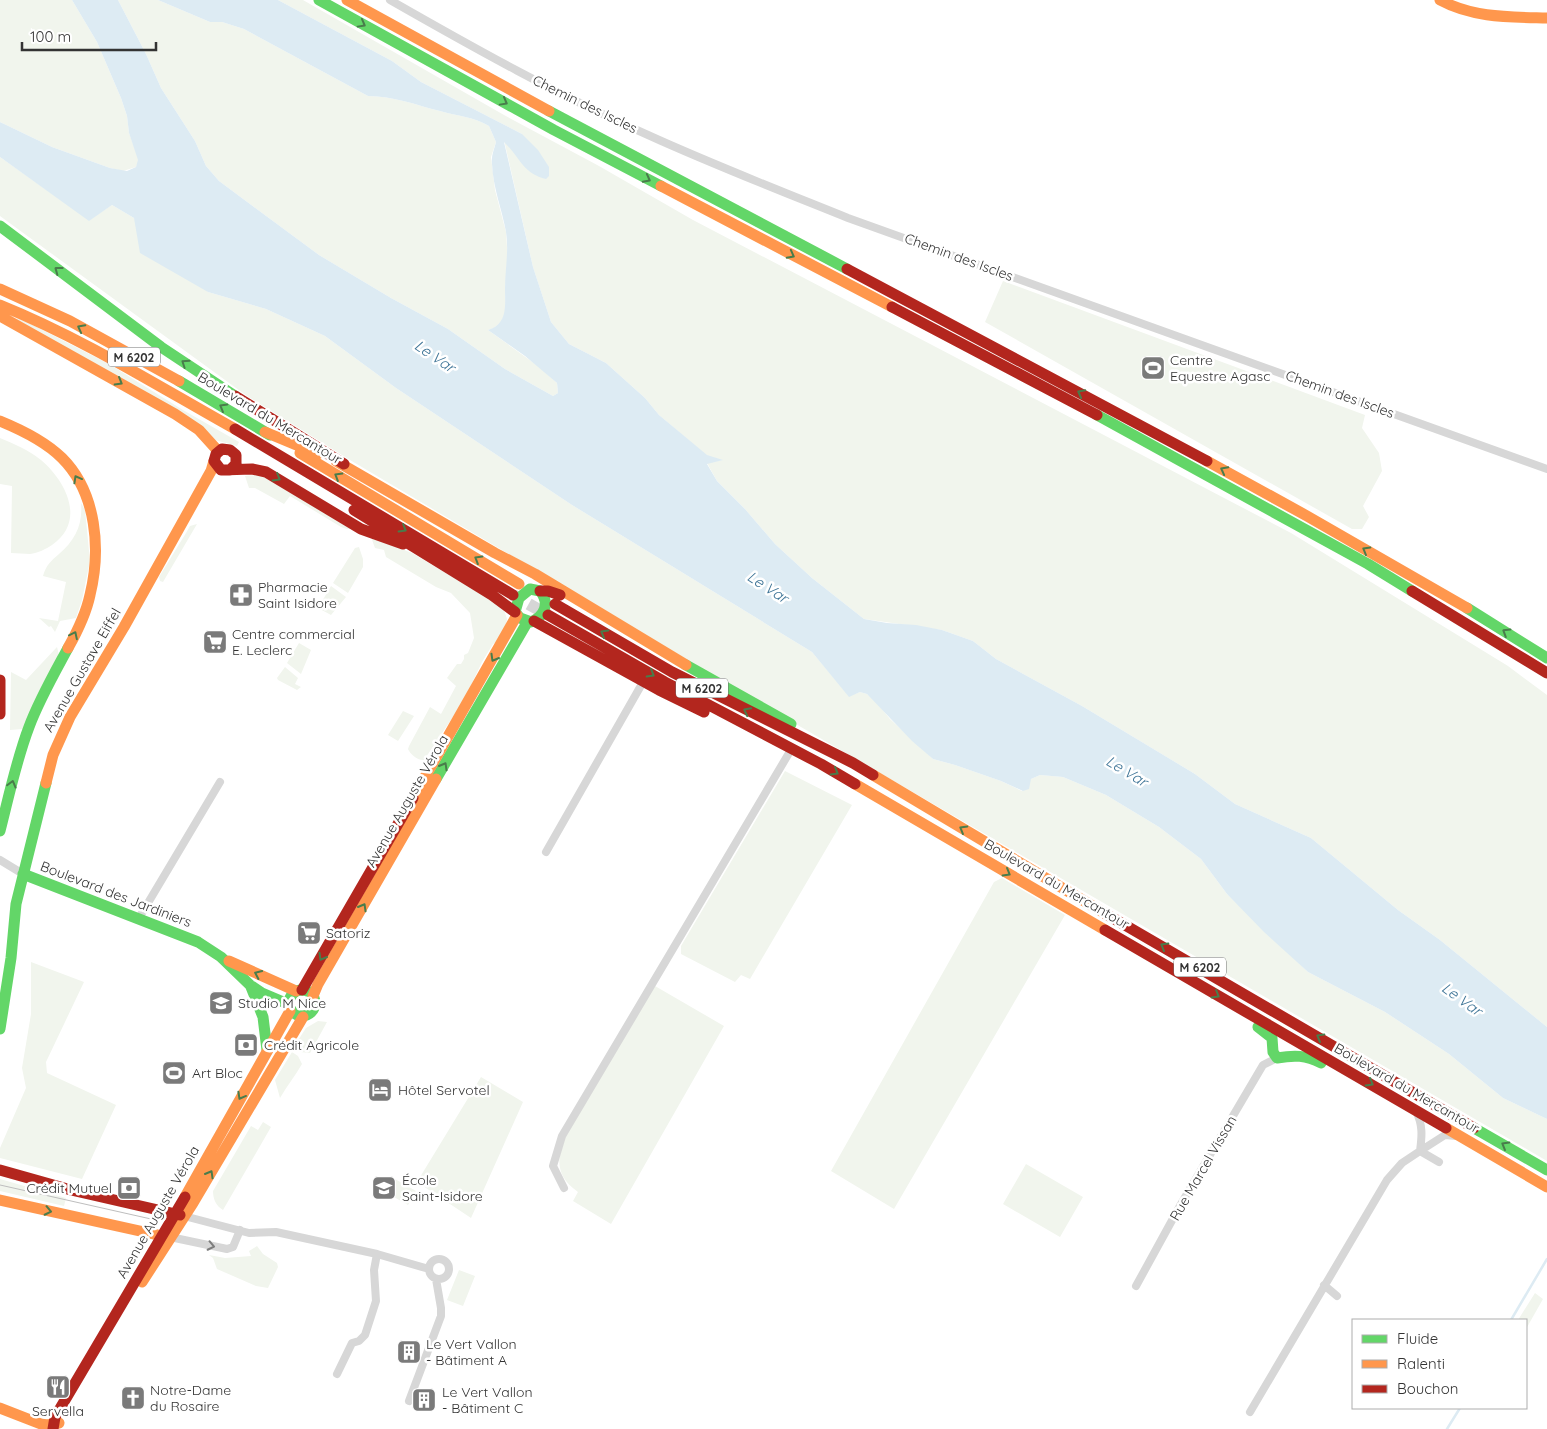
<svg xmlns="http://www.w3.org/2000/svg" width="1547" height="1429" font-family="Quicksand,sans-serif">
<rect width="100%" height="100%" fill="#fff"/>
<!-- green -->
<path fill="#f1f5ed" d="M0,0H72L97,42L121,98L127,116L129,133L139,160L136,167L123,171L110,168L52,147L0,122Z
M118,0H158L210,22H222L244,29L368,96C393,96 416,105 440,111C457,116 474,117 489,126L496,142L491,157L495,190L506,232L508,263L505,288L506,310L502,321L494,328L488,330L538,366L557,383L558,393L553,396L505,369L448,329L391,298L319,255L219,181L206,166L195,141L161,88L146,54Z
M278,0H303L504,115L599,166L693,220L1291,533L1508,666L1547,695V1027L1440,940L1398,910L1311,838L1235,804L1195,774L1082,706L996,659L973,641L942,630L864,619L812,578L775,544L745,509L717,481L707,463L722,460L707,456L659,415L645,398L606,363L569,344L551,322L533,267L504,140L522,134L421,82L392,61Z
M0,157L89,220L112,205L134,218L208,292L266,309L325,336L396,388L572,505L812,652L849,696L860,692L867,694L877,703L890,719L933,759L955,765L1001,781L1022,791L1031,779L1040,775L1063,777L1106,795L1159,827L1201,859L1227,894L1308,972L1385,1012L1449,1054L1503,1098L1547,1119V1161L801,727L350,460L247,396L0,216Z
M1003,281L1365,415L1362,428L1379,453L1382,471L1363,506L1369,517L1362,529H1352L985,322Z
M10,318L21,319L109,364L183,410L239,442L237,446L215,440Z
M0,438C14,444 29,450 41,460C67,482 86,522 52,545C46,549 38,553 30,554C24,554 17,553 11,553L12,486L0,484Z
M256,475L264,476L354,529H347L341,527L290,496L284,504L255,488H249L245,476Z
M81,503L85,510L90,561L82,600L76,618L60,621L55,632L51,626L49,627L39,618L58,621L66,582L43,576C46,565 51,561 59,554C75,540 83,525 81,503Z
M197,524L163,582L160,581L159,577L186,533L190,526Z
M371,537L412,553L503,607L507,619L506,625L499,641L493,644L482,662L463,702L424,760C418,761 410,754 408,749L409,746L430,707L441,714L456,686L447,678L457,664H461L464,659V655L468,653L474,638L470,613L451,593L436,587L386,557L384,550L375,548Z
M359,547L363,559V567L348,593L333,583L355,548Z
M331,586L346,597L331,615L318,608Z
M299,643L311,650L301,674L287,663Z
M57,647L59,655L23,729L10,730L11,672L26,680Z
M285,667L298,678L295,684L301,687L297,690L278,680L277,678Z
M403,711L414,716L398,741L388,735Z
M785,771L852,805L750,979L741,975L735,982L681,954V946Z
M1002,878L1065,915L894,1209L831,1171L994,882Z
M31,962L84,982L46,1062L47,1073L116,1105L82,1179L0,1158V1148L26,1088L22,1068L31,1014Z
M655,986L724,1026L611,1224L573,1201L578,1192C554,1175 557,1158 566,1134Z
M318,1021L327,1022L310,1053L300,1052L293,1048L306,1028Z
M292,1052L298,1056L302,1064C295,1076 287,1086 280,1098L275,1080Z
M481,1077L523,1102L471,1218L417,1182Z
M263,1122L271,1127L223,1210C216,1206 213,1199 213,1191L251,1126L258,1130Z
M1026,1164L1083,1197L1060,1237L1003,1204Z
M0,1179L66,1198L64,1206L0,1191Z
M395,1179L416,1191L408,1205L387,1193Z
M257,1246L263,1254L277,1263L278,1267L268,1288L256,1286L217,1269L213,1258L209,1255L225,1258L251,1256L249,1251Z
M459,1270L475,1276L463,1306L447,1300Z
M1535,1293L1543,1299L1526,1329V1320H1518Z"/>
<!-- water -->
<path fill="#ddebf3" d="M72,0H118L146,54L161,88L195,141L206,166L219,181L319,255L391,298L448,329L505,369L553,396L558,393L557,383L525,356L488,330C508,324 505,306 505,289C505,270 509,251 506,232C502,209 493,188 492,164C491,156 494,150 496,142L489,126C474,117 457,116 440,111C416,105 393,96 368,96L244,29L222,22H210L158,0H278L392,61L421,82L522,134L538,150L549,167V176L546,179C523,174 519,156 504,142L533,267L551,322L569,344L606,363L645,398L659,415L707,455L723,460L707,464L717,481L745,509L775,544L812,578L864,619L887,623L916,625L942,630L973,641L996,659L1082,706L1195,774L1235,804L1311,838L1398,910L1440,940L1547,1027V1119L1503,1098L1449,1054L1385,1012L1308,972L1264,932L1227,894L1201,859L1159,827L1106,795L1063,777L1040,775L1031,779L1029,789L1023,791L1001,781L955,765L933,759L912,741L867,694L860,692L849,697L812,652L572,505L396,388L325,336L266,309L208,292L140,253L134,218L112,205L89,221L0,157V122L52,147L110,168L127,171L136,167L138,160L129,133L127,116L121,98L97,42Z"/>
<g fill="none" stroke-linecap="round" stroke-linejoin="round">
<!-- stream -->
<path stroke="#ddebf3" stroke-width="2.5" d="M1511,1320L1547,1259
M1447,1429L1460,1408"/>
<!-- primary-tunnel -->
<path stroke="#d6d6d6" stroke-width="12" stroke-dasharray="12 6" stroke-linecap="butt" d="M513,595L548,615"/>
<!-- street -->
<path stroke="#d7d7d7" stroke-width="8" d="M390,0C474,48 560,96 648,135C714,165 781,191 848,218L1547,469
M546,852L643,682
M0,860L23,874
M139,918L220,782
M1416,1111C1423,1125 1422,1136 1420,1151
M1420,1151L1445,1135L1456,1136
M564,1188L553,1166L562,1136L792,748
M184,1216L249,1233L276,1232L377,1254L429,1269
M170,1237L227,1249L233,1247L240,1230
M429 1269a10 10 0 1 1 20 0a10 10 0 1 1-20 0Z
M1324,1285L1337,1296
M1136,1286L1181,1204L1263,1065L1277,1058
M337,1374L352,1343L359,1341L365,1335L376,1301L374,1270L377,1254
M409,1401L441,1316V1308L436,1279
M1250,1412L1387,1180L1402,1163L1420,1151L1439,1162"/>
<!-- fast -->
<path stroke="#63d668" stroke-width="11" d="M319,0L554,130L661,186
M549,111L847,269
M0,226L161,347L235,396
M179,381L270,435
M1097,415L1368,564L1412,591
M530,589L540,591C550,603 545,616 531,622L520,618L515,612L519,598Z
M1467,608L1547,658
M686,665L791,724
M436,779L528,621
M0,831C9,796 16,761 29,727C39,700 54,674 68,648
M23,874L198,942L221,957L250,985L262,993L288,1004
M251,987L263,1017L267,1050
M289 1003a13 13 0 1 1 26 0a13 13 0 1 1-26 0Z
M1258,1027L1272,1038L1273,1052L1277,1058C1294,1055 1306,1055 1321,1063
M0,1029L11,958L16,904L46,783
M1474,1128L1547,1170"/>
<!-- slow -->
<path stroke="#ff974d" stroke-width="11" d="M347,0L549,111
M1440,0C1473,18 1510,17 1547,18
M661,186L892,307
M0,289L70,321L179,381
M0,305C82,338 158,386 235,429
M0,316L175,414L199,430L218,451
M0,421C22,430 45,441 62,458C97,493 101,550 90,595C86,614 77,632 68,648
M265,432L318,454
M300,453L519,584
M336,461L495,553L535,574L686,665
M1207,461L1307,516L1467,608
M873,775L1106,914
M46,783L53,755L70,717L124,627L211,471L214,461
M855,784L1105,930
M413,798L517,615
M229,961L296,991
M313,996L318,984L436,779
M1446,1128L1547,1187
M185,1197L290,1011
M0,1200L167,1237
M142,1282L193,1203L303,1017
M0,1408L41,1424L47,1425L59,1423"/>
<!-- jam -->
<path stroke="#b3261e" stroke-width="11" d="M847,269L1207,461
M892,307L1097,415
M235,396L344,464
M235,429L513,595
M230,470L236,464V455L230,450L222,449L216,454L214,461L221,470L252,469L266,472L361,529L403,544
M354,510L492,595L515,612
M540,591H548L560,595
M1412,591L1547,673
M555,604L672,672L853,763L873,775
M548,615L665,682L821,764L855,784
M534,621L659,690L704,712
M0,680V714
M1106,914L1474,1128
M1105,930L1446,1128
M302,990L413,798
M0,1170L71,1190L180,1215
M53,1429L55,1417L185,1197"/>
<!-- tram -->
<path stroke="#bebebe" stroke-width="1" d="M0,1185L151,1219"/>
</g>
<!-- one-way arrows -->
<defs><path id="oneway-chevron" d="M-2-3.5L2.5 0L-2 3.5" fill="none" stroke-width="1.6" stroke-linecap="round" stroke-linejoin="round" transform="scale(1.25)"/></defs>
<g stroke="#497c4b">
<use href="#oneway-chevron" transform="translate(362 24) rotate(29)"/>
<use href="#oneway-chevron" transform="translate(504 102) rotate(29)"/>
<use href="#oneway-chevron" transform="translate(647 179) rotate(28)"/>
<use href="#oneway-chevron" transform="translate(791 255) rotate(28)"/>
<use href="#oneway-chevron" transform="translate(58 270) rotate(-143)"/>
<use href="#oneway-chevron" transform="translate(81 328) rotate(-152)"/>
<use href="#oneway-chevron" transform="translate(185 363) rotate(-146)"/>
<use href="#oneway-chevron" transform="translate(119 382) rotate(30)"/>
<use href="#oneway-chevron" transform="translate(1081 393) rotate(-152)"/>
<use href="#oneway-chevron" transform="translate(223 407) rotate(-150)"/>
<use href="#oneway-chevron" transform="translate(1224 470) rotate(-152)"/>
<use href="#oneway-chevron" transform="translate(338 476) rotate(-149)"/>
<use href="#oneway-chevron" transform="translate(277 478) rotate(31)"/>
<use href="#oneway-chevron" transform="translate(77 479) rotate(-119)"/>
<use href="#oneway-chevron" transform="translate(403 529) rotate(31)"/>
<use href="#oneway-chevron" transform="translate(1366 550) rotate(-150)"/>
<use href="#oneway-chevron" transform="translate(478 559) rotate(-149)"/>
<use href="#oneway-chevron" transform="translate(1506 632) rotate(-148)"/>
<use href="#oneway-chevron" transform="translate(604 633) rotate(-150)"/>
<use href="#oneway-chevron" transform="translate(74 635) rotate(-64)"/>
<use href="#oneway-chevron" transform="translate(494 658) rotate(120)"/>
<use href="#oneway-chevron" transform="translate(651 674) rotate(30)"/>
<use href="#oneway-chevron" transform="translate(747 711) rotate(-153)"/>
<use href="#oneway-chevron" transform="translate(444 766) rotate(-60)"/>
<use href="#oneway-chevron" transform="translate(835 772) rotate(30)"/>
<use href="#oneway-chevron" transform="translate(12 784) rotate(-75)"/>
<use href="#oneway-chevron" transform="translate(963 829) rotate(-150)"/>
<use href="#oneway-chevron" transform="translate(1007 873) rotate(30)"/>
<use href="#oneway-chevron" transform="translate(363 907) rotate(-60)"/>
<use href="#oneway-chevron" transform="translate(1164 946) rotate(-150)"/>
<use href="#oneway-chevron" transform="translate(322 957) rotate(120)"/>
<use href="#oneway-chevron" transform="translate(258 974) rotate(-155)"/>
<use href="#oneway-chevron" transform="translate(1216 995) rotate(31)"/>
<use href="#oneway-chevron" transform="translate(1320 1037) rotate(-150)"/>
<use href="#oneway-chevron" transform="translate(1370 1083) rotate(30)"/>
<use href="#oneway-chevron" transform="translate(241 1096) rotate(119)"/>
<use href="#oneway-chevron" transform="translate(1505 1145) rotate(-150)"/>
<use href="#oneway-chevron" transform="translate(210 1174) rotate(-60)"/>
<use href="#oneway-chevron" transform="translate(48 1211) rotate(12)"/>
</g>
<use stroke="#7d7d7d" href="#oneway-chevron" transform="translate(211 1246) rotate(12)"/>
<!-- icons -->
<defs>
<symbol id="stadium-square" viewBox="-11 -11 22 22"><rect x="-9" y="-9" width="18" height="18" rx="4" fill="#7a7a7a" stroke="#fff"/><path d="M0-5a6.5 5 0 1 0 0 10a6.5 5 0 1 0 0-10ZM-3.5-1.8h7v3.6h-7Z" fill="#fff"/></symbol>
<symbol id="pharmacy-square" viewBox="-11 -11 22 22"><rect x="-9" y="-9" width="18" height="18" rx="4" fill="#7a7a7a" stroke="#fff"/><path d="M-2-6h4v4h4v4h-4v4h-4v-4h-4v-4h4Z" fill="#fff"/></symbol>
<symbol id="supermarket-square" viewBox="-11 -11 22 22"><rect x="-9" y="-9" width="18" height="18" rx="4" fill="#7a7a7a" stroke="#fff"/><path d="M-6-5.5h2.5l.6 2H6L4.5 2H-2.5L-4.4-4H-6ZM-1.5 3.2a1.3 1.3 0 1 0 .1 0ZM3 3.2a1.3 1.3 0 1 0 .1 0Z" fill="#fff"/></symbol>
<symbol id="university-square" viewBox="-11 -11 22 22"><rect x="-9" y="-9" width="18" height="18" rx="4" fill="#7a7a7a" stroke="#fff"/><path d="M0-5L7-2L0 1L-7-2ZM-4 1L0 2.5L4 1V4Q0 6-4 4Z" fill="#fff"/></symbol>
<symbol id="bank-square" viewBox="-11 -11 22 22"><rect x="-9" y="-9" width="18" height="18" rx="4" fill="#7a7a7a" stroke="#fff"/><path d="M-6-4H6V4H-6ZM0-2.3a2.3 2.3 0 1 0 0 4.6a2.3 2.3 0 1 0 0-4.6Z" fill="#fff"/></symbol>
<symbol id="hotel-square" viewBox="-11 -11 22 22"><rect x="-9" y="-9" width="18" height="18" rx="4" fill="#7a7a7a" stroke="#fff"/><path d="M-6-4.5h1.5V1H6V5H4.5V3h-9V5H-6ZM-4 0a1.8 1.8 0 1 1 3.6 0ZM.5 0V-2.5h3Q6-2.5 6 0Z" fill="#fff"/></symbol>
<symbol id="school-square" viewBox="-11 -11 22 22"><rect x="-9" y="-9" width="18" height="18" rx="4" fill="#7a7a7a" stroke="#fff"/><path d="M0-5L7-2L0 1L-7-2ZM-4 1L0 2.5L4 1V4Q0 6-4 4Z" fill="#fff"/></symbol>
<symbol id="building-square" viewBox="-11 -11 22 22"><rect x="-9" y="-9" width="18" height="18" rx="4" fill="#7a7a7a" stroke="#fff"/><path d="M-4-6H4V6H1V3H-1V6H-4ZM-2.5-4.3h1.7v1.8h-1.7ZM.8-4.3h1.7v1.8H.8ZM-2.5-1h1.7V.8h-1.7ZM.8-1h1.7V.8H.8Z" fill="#fff"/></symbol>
<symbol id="restaurant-square" viewBox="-11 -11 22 22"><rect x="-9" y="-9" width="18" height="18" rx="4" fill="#7a7a7a" stroke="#fff"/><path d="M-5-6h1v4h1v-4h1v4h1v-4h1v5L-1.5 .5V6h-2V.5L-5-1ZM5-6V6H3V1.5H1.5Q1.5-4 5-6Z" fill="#fff"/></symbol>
<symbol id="church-square" viewBox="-11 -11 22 22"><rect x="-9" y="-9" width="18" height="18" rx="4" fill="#7a7a7a" stroke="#fff"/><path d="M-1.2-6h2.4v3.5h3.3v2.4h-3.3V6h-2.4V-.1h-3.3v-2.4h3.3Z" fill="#fff"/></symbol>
</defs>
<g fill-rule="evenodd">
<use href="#stadium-square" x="1139" y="354" width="28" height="28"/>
<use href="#pharmacy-square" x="227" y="581" width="28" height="28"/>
<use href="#supermarket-square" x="201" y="628" width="28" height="28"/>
<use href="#supermarket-square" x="295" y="919" width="28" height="28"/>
<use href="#university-square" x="207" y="989" width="28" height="28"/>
<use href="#bank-square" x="232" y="1031" width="28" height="28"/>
<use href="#stadium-square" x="160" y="1059" width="28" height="28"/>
<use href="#hotel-square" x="366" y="1076" width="28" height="28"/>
<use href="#bank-square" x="115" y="1174" width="28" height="28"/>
<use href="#school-square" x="370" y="1174" width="28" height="28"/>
<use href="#building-square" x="395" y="1338" width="28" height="28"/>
<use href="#restaurant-square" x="44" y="1373" width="28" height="28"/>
<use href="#church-square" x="119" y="1384" width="28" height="28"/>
<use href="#building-square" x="410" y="1386" width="28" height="28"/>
</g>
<g text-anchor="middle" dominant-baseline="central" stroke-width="5" stroke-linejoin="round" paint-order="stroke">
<!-- shield labels -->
<g fill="#fff" stroke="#707070" stroke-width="1">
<rect x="108" y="347.5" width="52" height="19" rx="4"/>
<rect x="676" y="678.5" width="52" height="19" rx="4"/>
<rect x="1174" y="957.5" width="52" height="19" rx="4"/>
</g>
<g font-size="12" font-weight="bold" fill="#333">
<text x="134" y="357">M 6202</text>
<text x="702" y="688">M 6202</text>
<text x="1200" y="967">M 6202</text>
</g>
<!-- street labels -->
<g font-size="14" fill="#333" stroke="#fff">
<text transform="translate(585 104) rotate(26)">Chemin des Iscles</text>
<text transform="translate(959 257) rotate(20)">Chemin des Iscles</text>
<text transform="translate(1340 394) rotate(20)">Chemin des Iscles</text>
<text transform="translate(270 418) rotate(31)">Boulevard du Mercantour</text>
<text transform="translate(82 670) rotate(-60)">Avenue Gustave Eiffel</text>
<text transform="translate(407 801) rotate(-60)">Avenue Auguste Vérola</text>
<text transform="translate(1057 884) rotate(30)">Boulevard du Mercantour</text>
<text transform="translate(116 894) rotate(21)">Boulevard des Jardiniers</text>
<text transform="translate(1407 1088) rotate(30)">Boulevard du Mercantour</text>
<text transform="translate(1203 1168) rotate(-60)">Rue Marcel Vissan</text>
<text transform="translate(158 1212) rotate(-60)">Avenue Auguste Vérola</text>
</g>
<!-- poi labels -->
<g font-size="14" fill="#333" stroke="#fff" text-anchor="start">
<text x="1170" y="360">Centre<tspan x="1170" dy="16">Equestre Agasc</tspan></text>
<text x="258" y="587">Pharmacie<tspan x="258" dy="16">Saint Isidore</tspan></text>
<text x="232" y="634">Centre commercial<tspan x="232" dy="16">E. Leclerc</tspan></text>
<text x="326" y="933">Satoriz</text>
<text x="238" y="1003">Studio M Nice</text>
<text x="264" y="1045">Crédit Agricole</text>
<text x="192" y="1073">Art Bloc</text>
<text x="398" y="1090">Hôtel Servotel</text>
<text x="402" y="1180">École<tspan x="402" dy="16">Saint-Isidore</tspan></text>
<text x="112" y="1188" text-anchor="end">Crédit Mutuel</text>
<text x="426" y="1344">Le Vert Vallon<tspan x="426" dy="16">- Bâtiment A</tspan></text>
<text x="150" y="1390">Notre-Dame<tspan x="150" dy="16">du Rosaire</tspan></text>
<text x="442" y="1392">Le Vert Vallon<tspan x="442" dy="16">- Bâtiment C</tspan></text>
<text x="58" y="1411" text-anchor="middle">Servella</text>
</g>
<!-- water labels -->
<g font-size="15" font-style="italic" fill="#3f7597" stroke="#fff">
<text transform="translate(435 356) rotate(34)">Le Var</text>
<text transform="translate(768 587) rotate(33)">Le Var</text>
<text transform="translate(1127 771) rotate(31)">Le Var</text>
<text transform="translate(1462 999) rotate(36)">Le Var</text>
</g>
</g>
<!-- legend -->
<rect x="1352" y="1319" width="175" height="90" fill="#ffffff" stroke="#adadad"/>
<rect x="1362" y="1335" width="25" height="8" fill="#63d668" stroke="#adadad"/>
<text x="1397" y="1344" font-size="15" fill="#333333">Fluide</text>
<rect x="1362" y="1360" width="25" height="8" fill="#ff974d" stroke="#adadad"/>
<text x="1397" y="1369" font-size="15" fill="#333333">Ralenti</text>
<rect x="1362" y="1385" width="25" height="8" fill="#b3261e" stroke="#adadad"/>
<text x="1397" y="1394" font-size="15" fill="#333333">Bouchon</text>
<!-- scale -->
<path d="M22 42v8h134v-8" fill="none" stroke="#333333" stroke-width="2.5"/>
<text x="30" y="42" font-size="15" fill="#333333" stroke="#ffffff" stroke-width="4" paint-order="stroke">100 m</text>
</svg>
